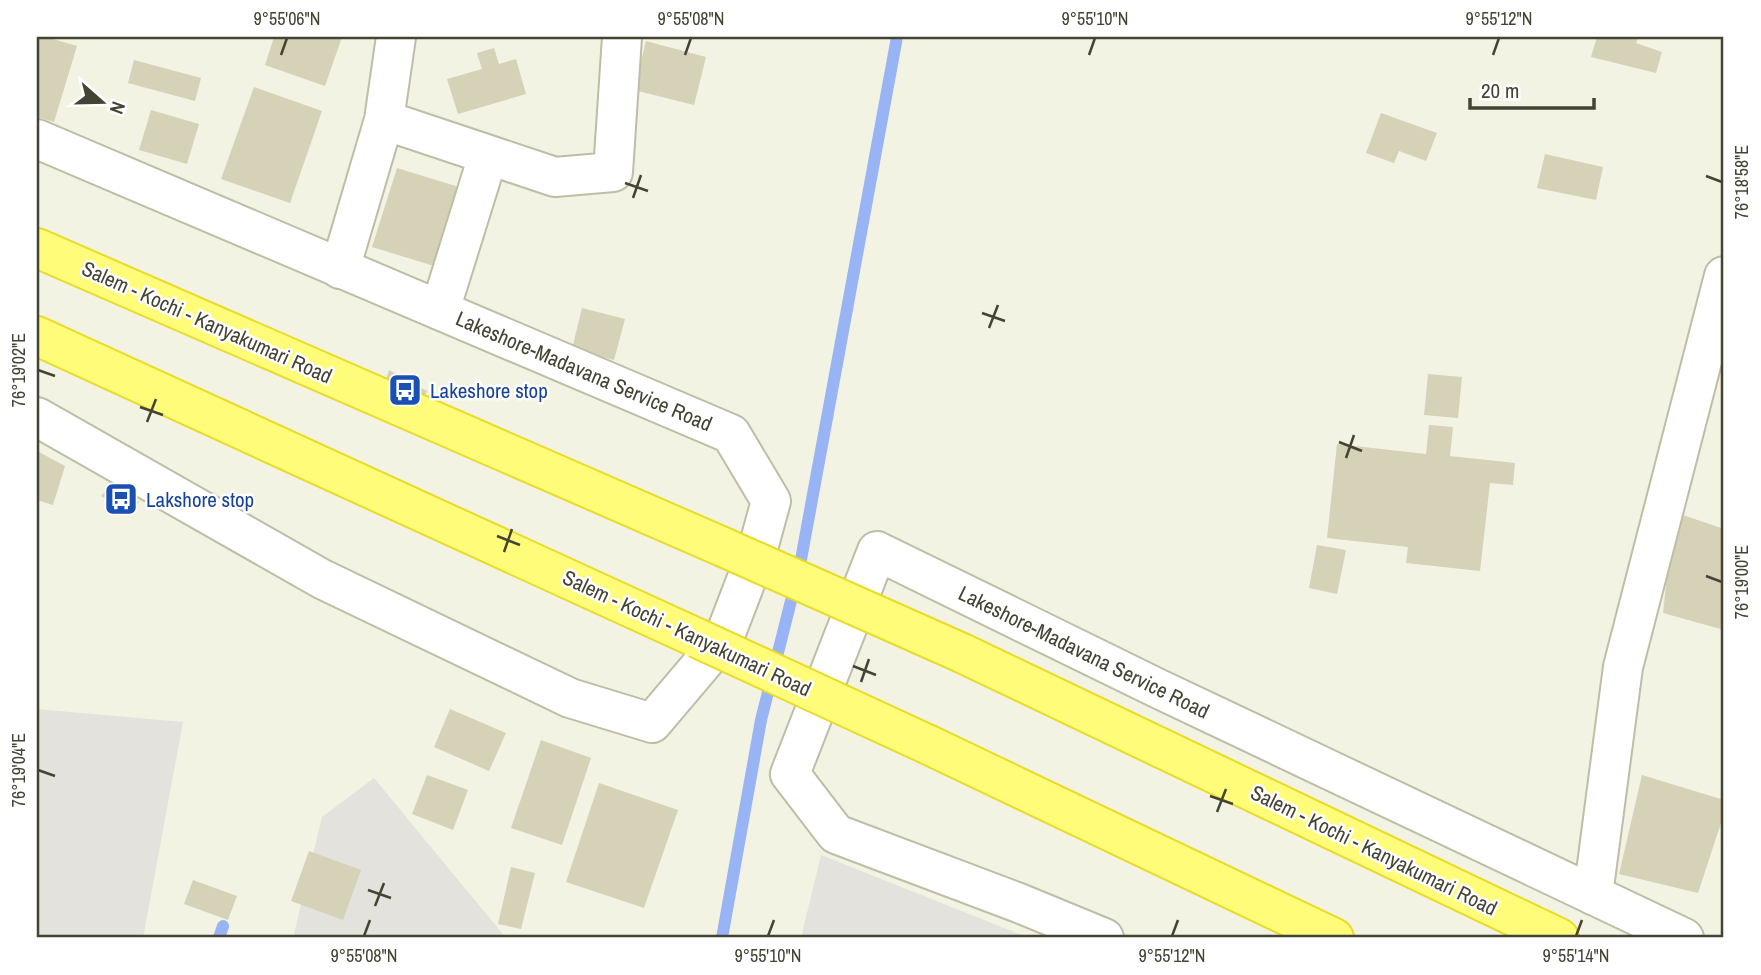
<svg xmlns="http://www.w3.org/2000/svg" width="1761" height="975" font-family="'Archivo Narrow',sans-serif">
<rect width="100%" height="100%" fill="#f3f3e3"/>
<!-- parking -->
<path fill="#e3e2dc" d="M37,709L183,722L143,938H37Z
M374,778L506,938H293L322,817Z
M821,855L1029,938H801Z"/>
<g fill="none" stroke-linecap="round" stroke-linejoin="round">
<!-- stream -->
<path stroke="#99b4f5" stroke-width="12" d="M219,938L223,926
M722,938L761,720L800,565L897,37"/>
</g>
<!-- building -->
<path fill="#d5d2b7" d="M37,37H46L77,46L54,122L37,117Z
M274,37H342L325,86L265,65Z
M1597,37H1638L1636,43L1662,52L1656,73L1591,57Z
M646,41L706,57L694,105L634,90Z
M494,48L499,64L516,59L526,94L458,114L447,79L482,69L477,53Z
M134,60L201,78L195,101L128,83Z
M254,87L322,111L290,203L221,179Z
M151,110L199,124L187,164L139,150Z
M1381,113L1437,133L1426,161L1399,151L1394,163L1366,153Z
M1545,154L1603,167L1596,200L1537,188Z
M397,168L459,187L434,266L372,247Z
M582,308L625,319L614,360L572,349Z
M389,370L427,391L418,410L383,389Z
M1428,374L1462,377L1458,418L1424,415Z
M1429,425L1453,427L1450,456L1515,463L1513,485L1490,483L1480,571L1406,563L1408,547L1327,538L1337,444L1426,454Z
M37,451L65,466L53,505L37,500Z
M113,482L139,502L132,514L101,496Z
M1674,512L1724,529V630L1663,613Z
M1317,545L1346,550L1337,594L1309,588Z
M450,709L506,733L489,771L434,747Z
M541,740L591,758L562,845L511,828Z
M427,775L468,790L453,830L412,814Z
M1642,775L1724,800V814L1698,893L1619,874Z
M599,783L678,810L644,908L566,882Z
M309,851L361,870L343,920L291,901Z
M511,867L535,873L521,929L498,924Z
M193,880L237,896L228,920L184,904Z"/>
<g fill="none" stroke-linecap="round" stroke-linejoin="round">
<defs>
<path id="minor" d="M384,120L396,37
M340,269L384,120L555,177L613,172L622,37
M440,310L488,156
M1593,895L1623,667L1724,276"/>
<path id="tertiary" d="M37,139L731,434L771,501L757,552L724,638L652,723L570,698L322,579L37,417
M1104,938L1019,903L836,834L790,774L877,551L1159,689L1684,938"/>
<path id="trunk" d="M37,248L723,547
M37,336L697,638
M962,653L1559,938
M929,745L1334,938"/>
</defs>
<!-- minor casing -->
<use href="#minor" stroke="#bfbda5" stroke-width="42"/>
<!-- tertiary casing -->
<use href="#tertiary" stroke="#bfbda5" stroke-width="42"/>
<!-- trunk casing -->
<use href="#trunk" stroke="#e9db27" stroke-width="42"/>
<!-- minor -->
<use href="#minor" stroke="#fff" stroke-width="38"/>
<!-- tertiary -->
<use href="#tertiary" stroke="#fff" stroke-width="38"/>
<!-- trunk -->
<use href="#trunk" stroke="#fefc79" stroke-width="38"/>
<defs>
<path id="trunk-bridge" d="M723,547L962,653
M697,638L929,745"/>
</defs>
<!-- trunk-bridge casing -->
<use href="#trunk-bridge" stroke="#e9db27" stroke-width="42" stroke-linecap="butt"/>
<!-- trunk-bridge -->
<use href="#trunk-bridge" stroke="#fefc79" stroke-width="38"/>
</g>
<!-- ticks -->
<path fill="none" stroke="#454333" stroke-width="2.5" d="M281,55L287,38M685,55L691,38M1089,55L1095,38M1493,55L1499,38M1706,176L1722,182M625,183L648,191M633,198L641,175M982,313L1005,321M989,328L998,305M38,370L55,376M140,407L163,415M147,422L156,399M1339,442L1362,451M1346,458L1354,435M497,536L520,545M504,552L512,529M1706,576L1722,582M853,666L876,675M861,682L869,659M38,770L55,776M1210,796L1233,804M1217,812L1226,789M368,890L391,898M375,906L384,883M364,936L370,920M768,936L774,920M1172,936L1178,920M1576,936L1582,920"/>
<!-- icons -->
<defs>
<symbol id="bus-square" viewBox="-11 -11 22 22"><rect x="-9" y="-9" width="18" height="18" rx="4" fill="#1a4fb4" stroke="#fff"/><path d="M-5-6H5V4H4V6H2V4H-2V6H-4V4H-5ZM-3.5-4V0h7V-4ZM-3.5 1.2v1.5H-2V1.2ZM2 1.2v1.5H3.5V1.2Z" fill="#fff"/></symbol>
</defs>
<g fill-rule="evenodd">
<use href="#bus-square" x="386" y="371" width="38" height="38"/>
<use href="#bus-square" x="102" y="480" width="38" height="38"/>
</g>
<g text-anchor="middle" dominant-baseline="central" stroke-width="5" stroke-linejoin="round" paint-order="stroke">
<!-- street labels -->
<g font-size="21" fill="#454333" stroke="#fff">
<text transform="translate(207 322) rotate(24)">Salem - Kochi - Kanyakumari Road</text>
<text transform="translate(584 371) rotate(23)">Lakeshore-Madavana Service Road</text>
<text transform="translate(687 633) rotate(25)">Salem - Kochi - Kanyakumari Road</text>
<text transform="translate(1084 652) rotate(26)">Lakeshore-Madavana Service Road</text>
<text transform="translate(1374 850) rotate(26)">Salem - Kochi - Kanyakumari Road</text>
</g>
<!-- transit labels -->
<g font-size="21" fill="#164399" stroke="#fff" text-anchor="start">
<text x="430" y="390">Lakeshore stop</text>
<text x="146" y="499">Lakshore stop</text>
</g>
</g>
<!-- border -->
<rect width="1761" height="975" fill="none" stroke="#ffffff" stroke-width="77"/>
<!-- north arrow -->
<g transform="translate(102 102) rotate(110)" stroke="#ffffff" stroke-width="5" paint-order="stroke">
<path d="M0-5L12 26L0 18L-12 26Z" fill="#454333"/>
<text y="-10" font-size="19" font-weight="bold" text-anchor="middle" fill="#454333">N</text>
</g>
<!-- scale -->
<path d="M1470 98v10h124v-10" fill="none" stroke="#454333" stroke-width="3.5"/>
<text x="1481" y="98" font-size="21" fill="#454333" stroke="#ffffff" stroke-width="5" paint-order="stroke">20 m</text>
<rect x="38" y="38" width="1684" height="898" fill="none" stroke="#454333" stroke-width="2.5"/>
<g font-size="18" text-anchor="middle" fill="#454333">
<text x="287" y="25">9°55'06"N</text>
<text x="691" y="25">9°55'08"N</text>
<text x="1095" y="25">9°55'10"N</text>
<text x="1499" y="25">9°55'12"N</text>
<text transform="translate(1742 182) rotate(-90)" y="6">76°18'58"E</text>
<text transform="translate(19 370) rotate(-90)" y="6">76°19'02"E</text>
<text transform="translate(1742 582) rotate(-90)" y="6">76°19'00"E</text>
<text transform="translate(19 770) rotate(-90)" y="6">76°19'04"E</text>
<text x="364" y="962">9°55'08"N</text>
<text x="768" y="962">9°55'10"N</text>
<text x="1172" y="962">9°55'12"N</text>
<text x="1576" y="962">9°55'14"N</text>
</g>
</svg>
